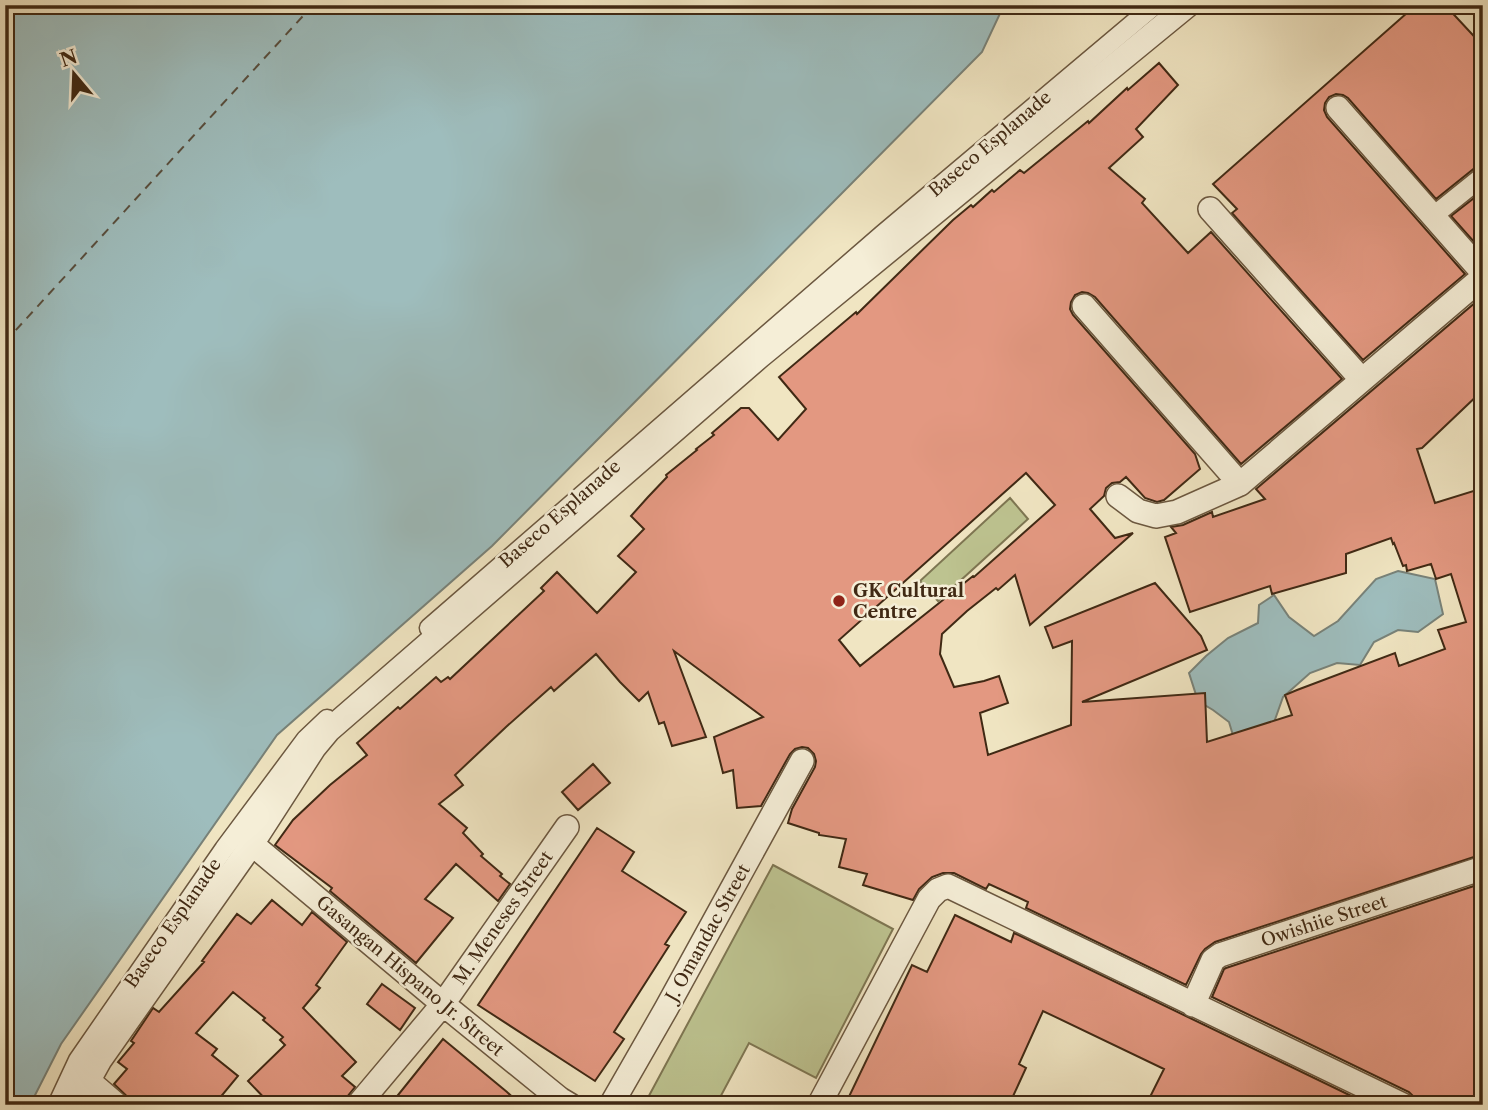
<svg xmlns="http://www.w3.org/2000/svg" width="1488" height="1110" font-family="'Libre Caslon Text',serif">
<rect width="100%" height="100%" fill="#f0e5c2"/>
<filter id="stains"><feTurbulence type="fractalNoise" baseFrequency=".00286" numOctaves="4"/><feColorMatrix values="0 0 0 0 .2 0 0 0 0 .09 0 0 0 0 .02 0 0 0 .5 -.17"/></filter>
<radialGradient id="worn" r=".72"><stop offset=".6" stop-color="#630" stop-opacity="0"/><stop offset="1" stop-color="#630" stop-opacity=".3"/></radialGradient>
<!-- green -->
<path fill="#bdc390" stroke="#7e7652" stroke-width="2" d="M1010,498L1028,519L938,601L920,581Z
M773,865L893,929L816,1078L749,1043L716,1105H644Z"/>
<!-- water -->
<path fill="#9ebdbd" stroke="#788279" stroke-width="2" d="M5,5H1004L982,52L492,546L277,735L61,1044L30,1105H5Z
M1398,571L1435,579L1443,614L1418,632L1398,630L1374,642L1360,665L1337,663L1310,673L1283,697L1272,728L1235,742L1229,722L1213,710L1198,701L1189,673L1206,656L1228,638L1258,623L1259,605L1274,595L1289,617L1314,636L1338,621L1376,579Z"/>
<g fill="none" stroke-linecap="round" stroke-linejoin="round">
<!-- ferry -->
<path stroke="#584e3e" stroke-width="2" stroke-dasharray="9 7" stroke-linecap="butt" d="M5,342L313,5"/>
</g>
<!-- building -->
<path fill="#e39881" stroke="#402914" stroke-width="2" fill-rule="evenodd" d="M1416,5H1445L1483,46V165L1476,167L1436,199L1348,98L1343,95L1336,94L1329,97L1325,103L1324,110L1327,117L1465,274L1363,360L1232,213L1237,209L1213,184Z
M1159,63L1178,85L1136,129L1143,137L1109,168L1145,199L1142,203L1188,253L1211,232L1342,379L1241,464L1095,297L1088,293L1082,292L1075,295L1071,302L1070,309L1073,315L1195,454L1200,469L1164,500L1157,502L1145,498L1126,477L1120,482L1112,483L1106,488L1104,496L1090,509L1115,538L1133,533L1030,625L1015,575L998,590L996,588L967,611L942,634L940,654L954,687L984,681L999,676L1008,703L980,713L988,755L1071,725L1072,641L1053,648L1045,627L1155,583L1201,636L1207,650L1082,702L1205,693L1207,742L1292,715L1285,695L1297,690L1395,653L1399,666L1445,649L1438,630L1466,622L1451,574L1436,579L1431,564L1407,571L1406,565L1403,566L1394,543L1393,544L1391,538L1346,554V573L1272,594L1270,586L1190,612L1165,537L1176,533L1171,527L1183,525L1212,512L1213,517L1265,499L1256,489L1483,296V390L1422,448L1417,449L1435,503L1483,488V854L1215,942L1205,949L1201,954L1186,985L1026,908L1028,902L989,884L986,889L954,873H943L932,877L919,889L913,900L863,885L867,874L839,867L846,839L819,835V833L788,823L792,809L815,767L816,761L814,754L808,748L802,747L795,749L790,754L761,806L737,808L733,770L723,773L714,737L763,717L674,651L706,737L672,746L664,722L659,724L648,692L639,701L620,682L596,654L554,691L551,687L506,727L455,775L463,785L439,804L467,828L463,833L483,854L481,856L502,874L500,876L510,884L498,901L456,864L425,899L453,918L416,963L330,891L332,888L275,845L293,820L330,785L367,755L357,743L398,707L400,709L436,677L441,682L448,677L450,679L544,591L541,588L557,572L597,613L636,572L618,556L644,529L631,516L648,497L667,477L666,475L697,450L696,449L714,435L712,433L741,408H749L778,440L806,409L779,377L856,312L857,314L953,220L971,205L973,207L992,190L994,192L1020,170L1024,173L1088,121L1089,123L1127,88L1128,90ZM1026,473L1055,505L974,577L973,576L860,666L839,640Z
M1483,191V252L1451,216Z
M593,764L610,783L578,810L562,792Z
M597,828L634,852L622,871L686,912L665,944L669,946L614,1032L624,1039L595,1081L478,1005Z
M1483,883V1105H1417L1415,1098L1409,1092L1212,997L1224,969L1226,968Z
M272,900L302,925L312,912L347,942L316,985L320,988L303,1008L356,1062L342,1076L355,1087L347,1097L344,1105H271L248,1081L285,1045L280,1040L283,1037L263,1020L265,1018L233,992L196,1033L217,1049L212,1055L238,1076L214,1105H136L114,1084L127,1069L118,1062L134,1043L131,1041L153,1008L159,1012L204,962L202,961L237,914L251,924Z
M955,915L1011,942L1014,933L1370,1105H1146L1164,1069L1043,1011L1019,1064L1026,1068L1009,1105H845L912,965L927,972Z
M382,984L415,1008L400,1030L367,1004Z
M443,1039L507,1092L521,1105H390Z"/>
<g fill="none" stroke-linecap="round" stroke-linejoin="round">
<defs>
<path id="pedestrian" d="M1432,217L1483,176
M429,628L883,234L1155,5
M57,1105L78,1060L224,849L306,739L327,719"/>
<path id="minor" d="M1338,108L1483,273
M1210,209L1362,380
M1084,306L1240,484
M1118,496L1138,511L1156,516L1177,512L1240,484L1483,277
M252,844L443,1004L560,1099L570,1105
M1193,1005L1213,960L1220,955L1483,868
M89,1081L117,1105
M75,1105L100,1060L252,844L314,748L329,730L760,356L1188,5
M358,1105L443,1004L567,827
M611,1105L666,1009L802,761
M819,1105L929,899L938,890L948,886L1403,1105"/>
</defs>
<!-- pedestrian casing -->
<use href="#pedestrian" stroke="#6c5840" stroke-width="21"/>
<!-- minor casing -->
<use href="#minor" stroke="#6c5840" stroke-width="26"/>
<!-- pedestrian -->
<use href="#pedestrian" stroke="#f5eed7" stroke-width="18"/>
<!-- minor -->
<use href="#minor" stroke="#f5eed7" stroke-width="23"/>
</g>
<!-- markers -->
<circle fill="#8f2418" stroke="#f5eed7" stroke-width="2.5" cx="839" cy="601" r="7"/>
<g text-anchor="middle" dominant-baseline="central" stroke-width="5" stroke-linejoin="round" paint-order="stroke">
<!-- street labels -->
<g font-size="18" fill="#402914" stroke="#f5eed7">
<text transform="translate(990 144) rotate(-40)">Baseco Esplanade</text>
<text transform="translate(560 514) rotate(-41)">Baseco Esplanade</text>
<text transform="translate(503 918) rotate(-55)">M. Meneses Street</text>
<text transform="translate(1324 921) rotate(-18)">Owishiie Street</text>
<text transform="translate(173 923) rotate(-55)">Baseco Esplanade</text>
<text transform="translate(708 933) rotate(-61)">J. Omandac Street</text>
<text transform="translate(410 976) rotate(40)">Gasangan Hispano Jr. Street</text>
</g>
<!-- poi labels -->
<g font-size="18" font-weight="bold" fill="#402914" stroke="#f5eed7" text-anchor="start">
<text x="853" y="591">GK Cultural<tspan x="853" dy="21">Centre</tspan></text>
</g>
</g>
<!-- margin -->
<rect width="1488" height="1110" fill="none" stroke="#f0e5c2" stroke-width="28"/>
<rect x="7" y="7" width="1474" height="1096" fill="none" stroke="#402914" stroke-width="3.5"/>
<rect x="14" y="14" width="1460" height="1082" fill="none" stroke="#402914" stroke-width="2"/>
<!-- north arrow -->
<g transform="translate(74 74) rotate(341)" stroke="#f5eed7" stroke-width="5" paint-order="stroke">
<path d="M0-5L12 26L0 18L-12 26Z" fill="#402914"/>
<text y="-10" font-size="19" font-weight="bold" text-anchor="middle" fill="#402914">N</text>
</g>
<rect width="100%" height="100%" filter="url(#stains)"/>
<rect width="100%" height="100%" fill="url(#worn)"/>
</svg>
